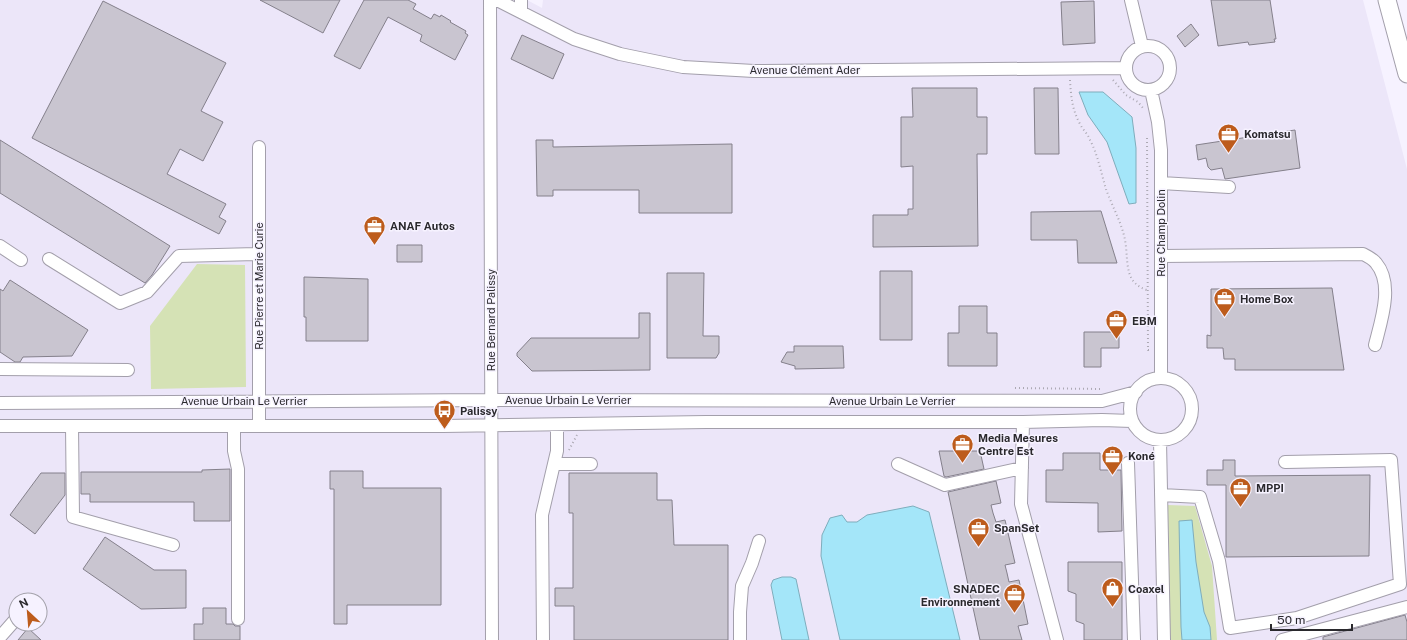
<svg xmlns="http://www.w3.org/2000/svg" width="1407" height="640" font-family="'Public Sans',sans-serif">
<rect width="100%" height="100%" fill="#f6f2ff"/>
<!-- built -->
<path fill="#ece6f9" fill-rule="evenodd" d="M0,0H527L542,8L543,0H1363L1407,169V640H0ZM16,600H40V624H16Z"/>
<!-- green -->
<path fill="#d5e2b5" d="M197,264L245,265L246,387L151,389L150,326Z
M1168,505L1195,506L1212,566L1217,640H1170L1169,628Z"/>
<!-- water -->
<path fill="#a4e6f9" stroke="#7fadbc" d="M1079,92H1103L1132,117L1136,148V203L1129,204L1107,142L1088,115Z
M913,506L929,512L960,640H840L821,556L822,535L830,518L842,515L847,522H857L867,515Z
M1192,520L1196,562L1204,612L1210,627L1211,640H1182L1181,627L1179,521Z
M782,577H791L796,579L809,640H782L771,585L773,580Z"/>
<!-- building -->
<path fill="#c9c5d0" stroke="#84808b" d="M260,0H340L323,33Z
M364,0H408L416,4L413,9L431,19L434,14L440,17L441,15L451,21L450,22L466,31L465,33L468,35L455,60L420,41L422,35L388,17L360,69L334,56Z
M1211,0H1270L1276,39H1274L1275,42L1249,45L1248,42L1218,46Z
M103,1L226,63L201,111L223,122L203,161L180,149L167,174L226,204L219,217L226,221L219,234L32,138Z
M1094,1L1095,43L1063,45L1061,2Z
M1191,24L1199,35L1185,47L1177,36Z
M522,35L564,54L553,79L511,59Z
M912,88H977V117H987V154H977L978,246L873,247V215H908V209H913V166L901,167V117H913Z
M1034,88H1058L1059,154H1035Z
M1295,130L1300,168L1225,179L1222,168L1211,170L1208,167L1206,158L1198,160L1196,145Z
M0,140L170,246L152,275L145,283L0,193Z
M536,140H553V147L732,144V213H639V190H553V196H537Z
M1101,211L1117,263H1078L1077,240H1031V212Z
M397,245H422V262H397Z
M880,271H912V340H880Z
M667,273H704L703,336H719V353L716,358H667Z
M304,277L368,279V341H306V317H304Z
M10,280L88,330L72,356L23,357L20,362H15L0,352V289L3,291Z
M1332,288L1344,370H1235V359H1224L1223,348H1207V335L1211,336V289Z
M959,306H987V333H997V366H948V333H959Z
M639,313H650V370L532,371L517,356V353L531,338H639Z
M1084,332H1119V348H1101V367H1084Z
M794,346H843L844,368L795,369V366L781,362L787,352H794Z
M939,451H980L984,469L946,477L944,476Z
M1063,453H1100V470H1121L1122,531L1098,532V503L1046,502V470H1063Z
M1223,460H1235V476L1370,475L1369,556L1226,557V485H1207V470H1223Z
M230,469V521H194V502H90V494H81V472H202V470Z
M330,471H363V488H441V605H347V624H334V489H330Z
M41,473H65V495L35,534L10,515Z
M569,473H657V500H672L674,545H728V640H574V606H555V588H573V513H569Z
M996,481L1001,503L991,505L993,513L996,522L1005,520L1015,563L1005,565L1007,573L1009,582L1019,580L1028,624L1018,626L1022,640H980L948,492Z
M105,537L154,570H186V608L141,609L83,569Z
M1068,562H1122V640H1084V624L1076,621V594L1068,591Z
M203,608H226V624H233L235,626H240V640H194V624H203Z
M1405,615L1407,622V640H1323V637Z
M28,628L41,640H18Z"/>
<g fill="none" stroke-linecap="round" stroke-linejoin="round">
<defs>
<path id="minor" d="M490,0L492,640
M497,0L574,39L620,54L683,67L754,71L1126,68
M521,0V12
M1131,0L1142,46
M1126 68a22 22 0 1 1 44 0a22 22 0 1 1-44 0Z
M1151,90L1158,122L1161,150V378
M259,147V426
M1161,183L1229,187
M0,246L21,260
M1161,256L1363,254C1367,256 1373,259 1376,263C1394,284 1381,321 1375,345
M49,259L120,303L147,292L179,256L259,254
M0,369L128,370
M1130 409a31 31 0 1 1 62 0a31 31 0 1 1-62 0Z
M0,403L491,400L1102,401L1136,392
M1023,422L1021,504L1057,640
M0,426H443L706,422H1023L1102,420L1132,421
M72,426L73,517L173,545
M234,426V451L238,469V619
M1160,441L1164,640
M1128,463L1134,640
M554,464H591
M898,464L945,485L1022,468
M1161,495L1200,497L1219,561L1230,628L1297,618L1400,584L1391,460L1285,462
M0,637L15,620
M543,640L542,515L557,451V425
M740,640V612L742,586L752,563L759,541
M1282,640L1407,607"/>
<path id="highway" d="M1387,0L1407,74"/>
</defs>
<!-- minor casing -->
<use href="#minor" stroke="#a39fab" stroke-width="14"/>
<!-- highway casing -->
<use href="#highway" stroke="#a39fab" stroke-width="19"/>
<!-- path -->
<path stroke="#aca9b3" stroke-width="2" stroke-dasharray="1 3" stroke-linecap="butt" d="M1070,80C1071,97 1072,109 1080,124C1083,130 1088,134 1090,140C1098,155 1101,173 1106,189C1113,209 1124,226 1126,247C1128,267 1126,283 1147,290
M1113,80L1126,95L1138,102L1143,108
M1147,138L1148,350H1150
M1015,388L1102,389
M569,450L577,435"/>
<!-- minor -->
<use href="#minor" stroke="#fff" stroke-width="12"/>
<!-- highway -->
<use href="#highway" stroke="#fff" stroke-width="17"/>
</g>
<!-- icons -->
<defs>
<symbol id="office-pin" viewBox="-11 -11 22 30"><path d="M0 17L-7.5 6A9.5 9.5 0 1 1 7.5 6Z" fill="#bd5c1c" stroke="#f6f2ff"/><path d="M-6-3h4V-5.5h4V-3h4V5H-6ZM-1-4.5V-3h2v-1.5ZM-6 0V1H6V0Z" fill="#fff"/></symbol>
<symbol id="bus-pin" viewBox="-11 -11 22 30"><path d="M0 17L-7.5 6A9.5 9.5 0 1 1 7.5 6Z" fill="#bd5c1c" stroke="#f6f2ff"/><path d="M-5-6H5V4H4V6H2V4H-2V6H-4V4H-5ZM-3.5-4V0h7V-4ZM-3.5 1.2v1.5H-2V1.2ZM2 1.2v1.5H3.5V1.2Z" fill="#fff"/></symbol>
<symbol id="shop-pin" viewBox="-11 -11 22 30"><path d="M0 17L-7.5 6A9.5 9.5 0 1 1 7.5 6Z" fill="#bd5c1c" stroke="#f6f2ff"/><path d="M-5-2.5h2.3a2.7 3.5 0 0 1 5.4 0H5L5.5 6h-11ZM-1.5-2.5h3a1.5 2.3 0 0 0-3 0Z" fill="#fff"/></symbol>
</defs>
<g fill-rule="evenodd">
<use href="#office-pin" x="1216" y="122" width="25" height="34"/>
<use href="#office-pin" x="362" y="214" width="25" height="34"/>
<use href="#office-pin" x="1212" y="286" width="25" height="34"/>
<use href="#office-pin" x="1104" y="308" width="25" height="34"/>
<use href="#bus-pin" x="432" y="398" width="25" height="34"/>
<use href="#office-pin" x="950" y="432" width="25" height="34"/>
<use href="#office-pin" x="1100" y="444" width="25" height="34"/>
<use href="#office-pin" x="1228" y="476" width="25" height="34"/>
<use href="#office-pin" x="966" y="516" width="25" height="34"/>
<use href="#shop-pin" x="1100" y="576" width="25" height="34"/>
<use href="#office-pin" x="1002" y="582" width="25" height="34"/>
</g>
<g text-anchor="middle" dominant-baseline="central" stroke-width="3" stroke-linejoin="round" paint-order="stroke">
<!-- street labels -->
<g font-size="11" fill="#2a292d" stroke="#f6f2ff">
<text x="805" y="70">Avenue Clément Ader</text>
<text transform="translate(1161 233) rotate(-90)">Rue Champ Dolin</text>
<text transform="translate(259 286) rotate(-90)">Rue Pierre et Marie Curie</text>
<text transform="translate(491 320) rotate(-90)">Rue Bernard Palissy</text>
<text x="568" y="400">Avenue Urbain Le Verrier</text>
<text x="244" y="401">Avenue Urbain Le Verrier</text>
<text x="892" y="401">Avenue Urbain Le Verrier</text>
</g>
<!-- poi labels -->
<g font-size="11" font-weight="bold" fill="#2a292d" stroke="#f6f2ff" text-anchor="start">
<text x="1244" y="134">Komatsu</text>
<text x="390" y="226">ANAF Autos</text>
<text x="1240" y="299">Home Box</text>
<text x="1132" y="321">EBM</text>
<text x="460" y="411">Palissy</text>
<text x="978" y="438">Media Mesures<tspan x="978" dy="13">Centre Est</tspan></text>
<text x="1128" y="456">Koné</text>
<text x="1256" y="488">MPPI</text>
<text x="994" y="528">SpanSet</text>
<text x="1000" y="589" text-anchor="end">SNADEC<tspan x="1000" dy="13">Environnement</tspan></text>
<text x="1128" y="589">Coaxel</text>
</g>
</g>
<!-- north arrow -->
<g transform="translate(28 612) rotate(334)"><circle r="19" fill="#f6f2ff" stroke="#a4a2ab"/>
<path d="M0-3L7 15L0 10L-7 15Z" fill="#bd5c1c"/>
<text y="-6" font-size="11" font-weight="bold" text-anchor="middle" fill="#2a292d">N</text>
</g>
<!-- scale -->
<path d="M1271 624v6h81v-6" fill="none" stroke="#2a292d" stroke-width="2"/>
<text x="1277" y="624" font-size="12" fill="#2a292d" stroke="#f6f2ff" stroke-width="3" paint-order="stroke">50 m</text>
</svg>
